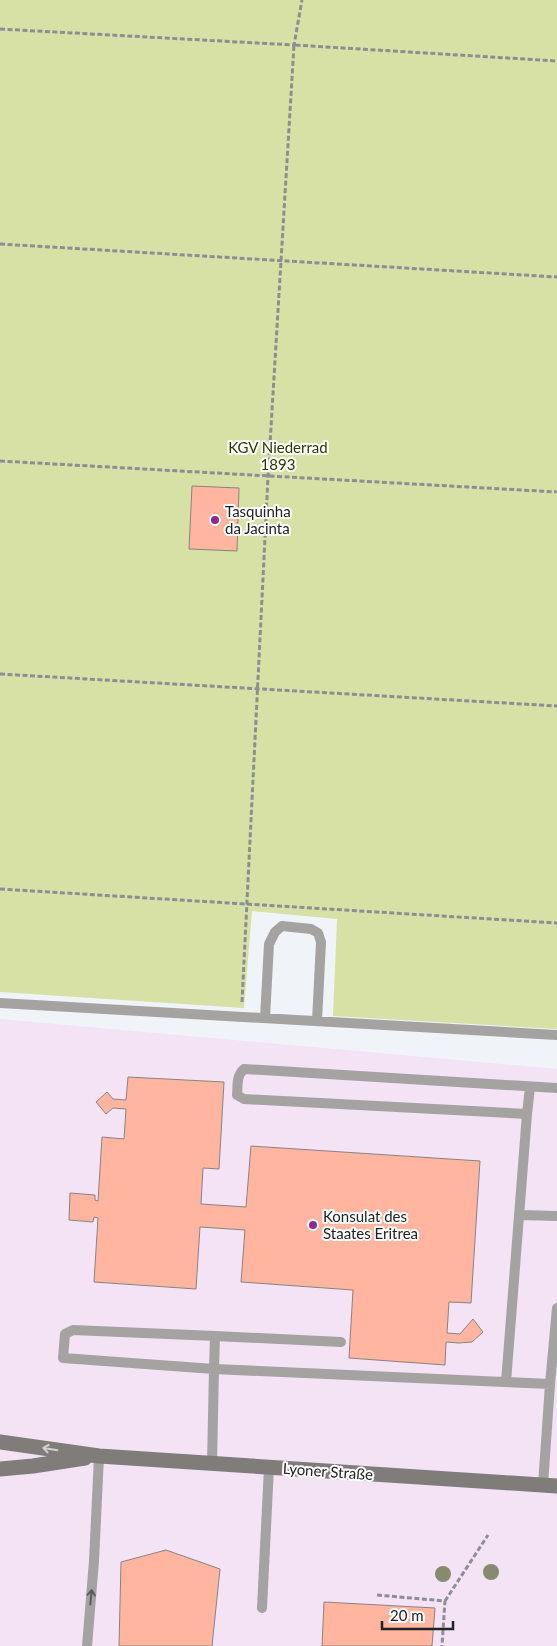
<svg xmlns="http://www.w3.org/2000/svg" width="557" height="1646" font-family="Lato,sans-serif">
<rect width="100%" height="100%" fill="#f0f3f8"/>
<!-- commercial -->
<path fill="#f3e3f5" d="M0,1019L557,1069V1646H0Z"/>
<!-- green -->
<path fill="#d7e1a6" d="M0,0H557V1029L333,1016L337,919L252,911L244,1008L0,992Z"/>
<!-- building -->
<path fill="#ffb59f" stroke="#888381" d="M192,486L239,488L237,551L189,549Z
M128,1077L224,1082L219,1169L203,1168L201,1204L246,1207L251,1146L480,1161L471,1303L449,1302L447,1333L460,1334L473,1319L483,1332L472,1342L459,1343L446,1342L445,1365L349,1358L353,1290L241,1282L245,1230L200,1227L196,1289L94,1282L98,1218L94,1217L93,1222L69,1220L70,1193L95,1195V1200L98,1201L102,1137L124,1139L126,1109L113,1108L106,1114L96,1102L107,1092L113,1099L126,1100Z
M166,1550L220,1569L212,1646H119L121,1562Z
M324,1602L435,1608L432,1646H322Z"/>
<g fill="none" stroke-linecap="round" stroke-linejoin="round">
<!-- path -->
<path stroke="#8c8e92" stroke-width="3" stroke-dasharray="5 2.5" stroke-linecap="butt" d="M0,29L294,45L302,0
M0,244L557,277
M0,461L557,492
M0,674L557,706
M0,889L557,923
M242,1002L268,477L294,45L557,61
M377,1595L445,1601L442,1646
M445,1601L488,1535"/>
<!-- lane -->
<path stroke="#a5a3a1" stroke-width="10" d="M0,1003L557,1035
M265,1018L269,944L275,932L282,926L311,929L318,933L321,942L317,1021
M527,1114L530,1087
M519,1215L557,1216
M215,1336L73,1330L65,1334L63,1358L214,1369L215,1336L341,1342
M506,1382L527,1114L244,1099L237,1095C238,1085 236,1076 244,1069L557,1088
M550,1384L557,1308
M212,1464L214,1369L550,1384L543,1485
M262,1608L269,1467
M87,1646L94,1561L99,1456"/>
<!-- secondary -->
<path stroke="#7f7c7a" stroke-width="15" d="M0,1442L99,1456L557,1486
M0,1469L33,1466L85,1458"/>
</g>
<!-- trees -->
<g fill="#868b70">
<circle cx="491" cy="1572" r="8"/>
<circle cx="443" cy="1574" r="8"/>
</g>
<!-- one-way arrows -->
<defs><path id="oneway-shaft" d="M-6 0H5M1.5-3L5.5 0L1.5 3" fill="none" stroke-width="1.6" stroke-linecap="round" stroke-linejoin="round" transform="scale(1.25)"/></defs>
<use stroke="#d2d1d0" href="#oneway-shaft" transform="translate(50 1449) rotate(-171)"/>
<use stroke="#5c5c5c" href="#oneway-shaft" transform="translate(91 1597) rotate(-85)"/>
<!-- markers -->
<g fill="#8f298e" stroke="#fff" stroke-width="2">
<circle cx="215" cy="520" r="5"/>
<circle cx="313" cy="1225" r="5"/>
</g>
<g text-anchor="middle" dominant-baseline="central" stroke-width="4" stroke-linejoin="round" paint-order="stroke">
<!-- park labels -->
<g font-size="15" fill="#303600" stroke="#fff">
<text x="278" y="447">KGV Niederrad<tspan x="278" dy="17">1893</tspan></text>
</g>
<!-- poi labels -->
<g font-size="15" fill="#212224" stroke="#fff" text-anchor="start">
<text x="225" y="511">Tasquinha<tspan x="225" dy="17">da Jacinta</tspan></text>
<text x="323" y="1216">Konsulat des<tspan x="323" dy="17">Staates Eritrea</tspan></text>
</g>
<!-- street labels -->
<g font-size="15" fill="#212224" stroke="#fff">
<text transform="translate(328 1471) rotate(4)">Lyoner Straße</text>
</g>
</g>
<!-- scale -->
<path d="M382 1621v8h71v-8" fill="none" stroke="#212224" stroke-width="2.5"/>
<text x="390" y="1621" font-size="15" fill="#212224" stroke="#ffffff" stroke-width="4" paint-order="stroke">20 m</text>
</svg>
